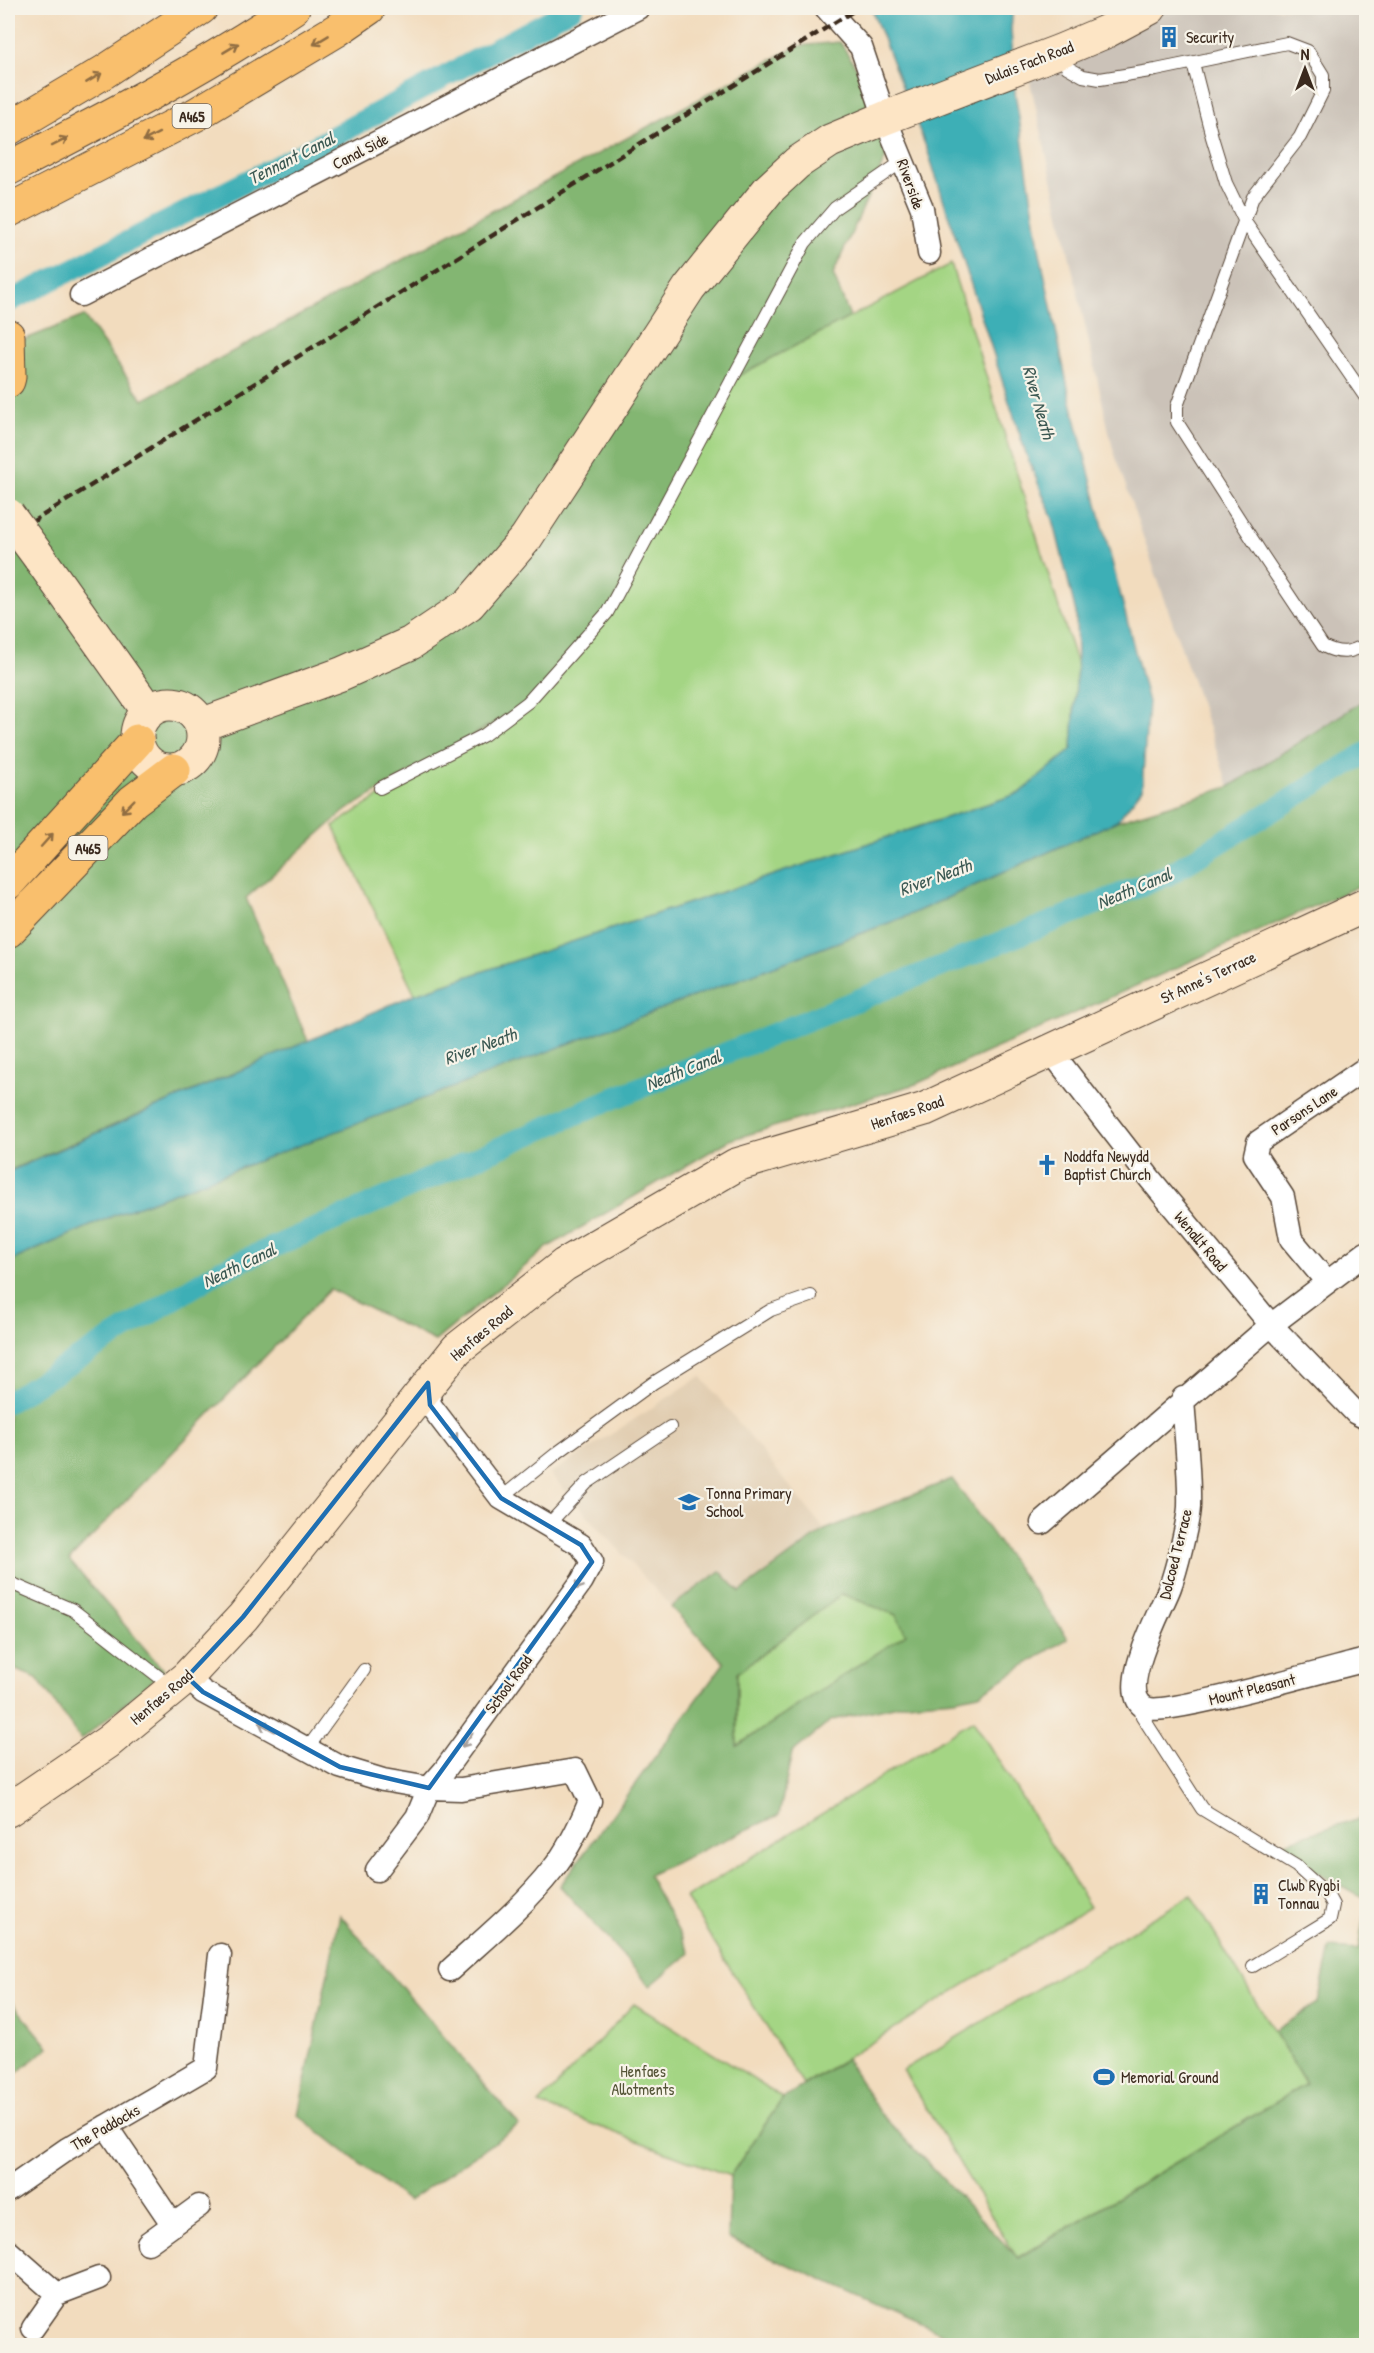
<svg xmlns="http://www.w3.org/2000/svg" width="1374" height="2353" font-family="'Patrick Hand',sans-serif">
<rect width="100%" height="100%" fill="#f7f3e8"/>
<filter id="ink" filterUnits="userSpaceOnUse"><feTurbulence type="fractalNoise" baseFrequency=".0167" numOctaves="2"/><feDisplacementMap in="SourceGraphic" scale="12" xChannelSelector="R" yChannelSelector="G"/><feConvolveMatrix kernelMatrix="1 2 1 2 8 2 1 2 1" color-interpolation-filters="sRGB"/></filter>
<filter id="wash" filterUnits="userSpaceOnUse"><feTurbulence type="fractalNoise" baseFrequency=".008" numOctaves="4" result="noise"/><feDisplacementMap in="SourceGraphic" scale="24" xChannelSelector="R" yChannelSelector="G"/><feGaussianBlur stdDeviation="1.35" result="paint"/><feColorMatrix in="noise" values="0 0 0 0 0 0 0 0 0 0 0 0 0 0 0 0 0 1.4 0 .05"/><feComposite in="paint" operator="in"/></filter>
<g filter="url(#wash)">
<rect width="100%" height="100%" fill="#f2dcbe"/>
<!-- built -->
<path fill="#e1cdb1" d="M701,1376L825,1530L740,1592L720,1571L671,1607L550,1474Z"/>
<!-- industrial -->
<path fill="#cbc2b8" d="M1164,8H1366V699L1229,787L1113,449L1028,73Z"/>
<!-- green -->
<path fill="#a4d584" stroke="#708051" stroke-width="1.5" d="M951,264L1077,665L1072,749L1021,793L415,994L333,826L528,702L732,379Z
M842,1594L896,1615L907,1634L737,1746V1673Z
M973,1720L1090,1907L803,2085L686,1898Z
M1191,1895L1306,2084L1017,2258L903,2070Z
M634,2004L783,2098L730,2176L539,2104Z"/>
<!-- forest -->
<path fill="#83b672" stroke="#5f7048" stroke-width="1.5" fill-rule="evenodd" d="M840,42L879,103L886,157L833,274L850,317L732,379L607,613L528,702L345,811L246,898L308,1041L8,1171V346L84,316L143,400L797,46Z
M1366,699V883L916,1084L730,1140L548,1247L435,1341L330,1289L69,1560L164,1671L81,1740L37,1678L8,1667V1262L115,1215L907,916L1117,821L1229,787Z
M952,1479L1068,1638L979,1694L954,1699L907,1703L832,1720L792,1753L779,1815L648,1875L690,1953L650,1986L560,1886L724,1663L671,1607L720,1571L740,1592L825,1530ZM842,1594L896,1615L906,1634L737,1746V1673Z
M1366,1816V1900L1298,1862L1281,1843Z
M1366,1902V2345H968L728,2238L730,2176L783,2098L846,2059L880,2113L1018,2258L1306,2084L1274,2031L1318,2003L1330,1948L1358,1950Z
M340,1915L519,2125L408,2201L298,2115Z
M8,1998L49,2047L8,2080Z"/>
<!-- water -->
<path fill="#3eafb6" stroke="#3c6c6a" stroke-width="1.5" d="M871,8H1013L1011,29L1015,92L1040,253L1070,398L1148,702L1142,789L1117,821L907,916L115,1215L8,1262V1172L415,994L1020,793L1072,749L1077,665L1076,613L1053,519L1026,454L928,152Z"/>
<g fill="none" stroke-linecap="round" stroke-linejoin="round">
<!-- canal -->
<path stroke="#3eafb6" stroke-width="22" d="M8,302L303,153L572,8
M8,1402L221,1270L597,1105L1168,875L1366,753"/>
</g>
</g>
<g filter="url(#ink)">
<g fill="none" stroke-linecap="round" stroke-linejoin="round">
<defs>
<path id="service" d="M1061,52L1067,67L1083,76L1100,79L1156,70L1287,43L1308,51L1323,75V91L1300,137L1253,197L1177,406V422L1263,556L1323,646C1340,655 1351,653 1366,644
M1193,63L1212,137L1226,183L1245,222L1366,398
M380,788L484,735L528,702L607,613L805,243L835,208L903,161
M501,1498L557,1453L653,1383L771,1310L811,1296
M548,1525L587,1483L670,1427
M8,1582L73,1610L172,1687
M1139,1704L1142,1716L1202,1809L1296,1866L1327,1894L1333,1905L1330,1919L1253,1966
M307,1749L364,1670"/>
<path id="minor" d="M826,8L861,47L885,118L922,208L929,253
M81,295L638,8
M1050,1050L1151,1180L1271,1325L1356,1413L1366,1418
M1327,1282L1291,1239L1283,1197L1255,1155L1258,1142L1366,1068
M1183,1398C1185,1434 1190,1472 1189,1507C1188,1524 1176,1571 1170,1587C1162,1609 1114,1693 1146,1708C1165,1716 1334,1668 1366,1660
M1042,1523L1271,1325L1366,1253
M187,1677L203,1692L340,1767L383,1780L429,1788L444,1771L582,1581L592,1562L581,1545L501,1498L430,1405L428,1383
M377,1870L417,1817L429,1788L461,1789L575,1770L590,1801C580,1825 569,1849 552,1870C523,1907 485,1938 450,1970
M106,2126L173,2225
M8,2190L67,2149L206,2068L220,1955
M148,2243L199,2206
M8,2251L57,2294
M33,2328L57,2294L99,2278"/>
<path id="secondary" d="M39,557L149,712
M137 737a33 33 0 1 1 66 0a33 33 0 1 1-66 0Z
M201,725L341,674L411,643L469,604L526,538L689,288L769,189L797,163L830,141L885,118L1060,51L1105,32L1150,8
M8,1810L108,1742L187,1677L243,1617L457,1349L564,1265L736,1165L925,1109L1366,905"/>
<path id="primary" d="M8,336L9,377L8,381"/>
<path id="trunk" d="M8,129L104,72L201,8
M8,169C105,119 202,69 293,8
M8,211L195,115L337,30L369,8
M8,883L137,741
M8,931L133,801L174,770"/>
</defs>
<!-- service casing -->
<use href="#service" stroke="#564536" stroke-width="14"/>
<!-- minor casing -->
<use href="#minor" stroke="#564536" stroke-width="25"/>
<!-- secondary casing -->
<use href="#secondary" stroke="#564536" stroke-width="35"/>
<!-- primary casing -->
<use href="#primary" stroke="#564536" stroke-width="35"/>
<!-- trunk casing -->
<use href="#trunk" stroke="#564536" stroke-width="35"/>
<!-- service -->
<use href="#service" stroke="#fff" stroke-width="12"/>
<!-- minor -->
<use href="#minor" stroke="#fff" stroke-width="22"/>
<!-- secondary -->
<use href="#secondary" stroke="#fde5c5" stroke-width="33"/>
<!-- primary -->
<use href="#primary" stroke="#f9bf6d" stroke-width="33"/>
<!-- trunk -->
<use href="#trunk" stroke="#f9bf6d" stroke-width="33"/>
<!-- rail -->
<path stroke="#3b2a1e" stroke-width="4.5" stroke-dasharray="9 4.5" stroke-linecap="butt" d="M8,537L858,8"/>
<defs>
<path id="secondary-bridge" d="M8,515L39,557"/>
</defs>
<!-- secondary-bridge casing -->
<use href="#secondary-bridge" stroke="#564536" stroke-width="35" stroke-linecap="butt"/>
<!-- secondary-bridge -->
<use href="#secondary-bridge" stroke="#fde5c5" stroke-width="33"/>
</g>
<!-- one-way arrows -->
<defs><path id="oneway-shaft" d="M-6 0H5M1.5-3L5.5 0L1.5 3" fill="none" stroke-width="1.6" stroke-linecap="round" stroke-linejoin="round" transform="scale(1.5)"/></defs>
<g stroke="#906d42">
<use href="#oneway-shaft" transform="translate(321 40) rotate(149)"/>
<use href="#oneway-shaft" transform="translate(231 48) rotate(-31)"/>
<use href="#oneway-shaft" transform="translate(94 78) rotate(-31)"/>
<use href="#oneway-shaft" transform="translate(151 137) rotate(153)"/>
<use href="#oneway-shaft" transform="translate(60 142) rotate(-27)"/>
<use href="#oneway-shaft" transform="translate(128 806) rotate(135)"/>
<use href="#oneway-shaft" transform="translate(47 840) rotate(-48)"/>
</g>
<g stroke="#a79f9a">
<use href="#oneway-shaft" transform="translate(452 1434) rotate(53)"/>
<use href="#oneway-shaft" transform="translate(581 1582) rotate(122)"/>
<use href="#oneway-shaft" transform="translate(267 1727) rotate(-151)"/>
<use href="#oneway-shaft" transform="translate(467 1740) rotate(126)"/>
</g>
</g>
<!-- marked area -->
<path fill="none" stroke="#1f6fb2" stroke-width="4.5" stroke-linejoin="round" d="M428,1383L430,1405L501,1498L581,1545L592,1562L429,1788L340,1767L203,1692L187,1677L243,1617Z"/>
<!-- icons -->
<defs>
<symbol id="building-bare" viewBox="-9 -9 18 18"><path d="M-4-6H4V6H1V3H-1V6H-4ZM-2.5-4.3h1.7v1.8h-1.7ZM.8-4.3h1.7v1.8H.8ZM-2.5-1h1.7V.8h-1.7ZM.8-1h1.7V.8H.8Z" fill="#1f6fb2" stroke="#f7f3e8" stroke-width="2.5" paint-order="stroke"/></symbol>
<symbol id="church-bare" viewBox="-9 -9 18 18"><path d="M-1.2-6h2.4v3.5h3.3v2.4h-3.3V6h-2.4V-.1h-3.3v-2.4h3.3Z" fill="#1f6fb2" stroke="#f7f3e8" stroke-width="2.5" paint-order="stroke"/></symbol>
<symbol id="school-bare" viewBox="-9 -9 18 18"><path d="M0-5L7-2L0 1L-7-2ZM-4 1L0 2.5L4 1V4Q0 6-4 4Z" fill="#1f6fb2" stroke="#f7f3e8" stroke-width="2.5" paint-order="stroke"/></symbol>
<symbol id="stadium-bare" viewBox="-9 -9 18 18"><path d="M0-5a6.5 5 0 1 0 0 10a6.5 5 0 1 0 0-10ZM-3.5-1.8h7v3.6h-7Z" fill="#1f6fb2" stroke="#f7f3e8" stroke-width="2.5" paint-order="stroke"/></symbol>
</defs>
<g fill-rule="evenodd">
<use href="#building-bare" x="1154" y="22" width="30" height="30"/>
<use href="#church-bare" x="1032" y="1150" width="30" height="30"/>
<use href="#school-bare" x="674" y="1487" width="30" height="30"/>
<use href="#building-bare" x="1246" y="1879" width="30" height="30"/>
<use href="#stadium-bare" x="1089" y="2062" width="30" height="30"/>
</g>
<g text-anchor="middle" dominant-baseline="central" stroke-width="4.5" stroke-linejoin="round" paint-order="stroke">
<!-- shield labels -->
<g fill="#f7f3e8" stroke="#73665b" stroke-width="1.5">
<rect x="172.5" y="104" width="39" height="24" rx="4.5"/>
<rect x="68.5" y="836" width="39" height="24" rx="4.5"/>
</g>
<g font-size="15" font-weight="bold" fill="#3b2a1e">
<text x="192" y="116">A465</text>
<text x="88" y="848">A465</text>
</g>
<!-- poi labels -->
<g font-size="16" fill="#3b2a1e" stroke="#f7f3e8" text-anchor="start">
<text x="1186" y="37">Security</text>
<text x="1064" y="1156">Noddfa Newydd<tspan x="1064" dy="18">Baptist Church</tspan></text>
<text x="706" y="1493">Tonna Primary<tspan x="706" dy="18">School</tspan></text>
<text x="1278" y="1885">Clwb Rygbi<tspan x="1278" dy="18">Tonnau</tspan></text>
<text x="1121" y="2077">Memorial Ground</text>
</g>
<!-- street labels -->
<g font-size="16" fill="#3b2a1e" stroke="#f7f3e8">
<text transform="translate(1029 62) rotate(-21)">Dulais Fach Road</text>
<text transform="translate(360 151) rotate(-27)">Canal Side</text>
<text transform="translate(911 184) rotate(70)">Riverside</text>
<text transform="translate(1208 977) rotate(-25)">St Anne's Terrace</text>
<text transform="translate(1304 1110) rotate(-34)">Parsons Lane</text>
<text transform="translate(907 1112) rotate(-19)">Henfaes Road</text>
<text transform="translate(1201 1241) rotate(50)">Wenallt Road</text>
<text transform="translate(481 1333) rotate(-40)">Henfaes Road</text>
<text transform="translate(1175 1554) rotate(-76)">Dolcoed Terrace</text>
<text transform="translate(508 1684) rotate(-54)">School Road</text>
<text transform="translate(1252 1689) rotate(-14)">Mount Pleasant</text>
<text transform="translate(161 1697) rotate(-40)">Henfaes Road</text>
<text transform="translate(105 2127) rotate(-30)">The Paddocks</text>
</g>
<!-- park labels -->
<g font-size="16" fill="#555538" stroke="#f7f3e8">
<text x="643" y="2071">Henfaes<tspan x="643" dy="18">Allotments</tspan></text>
</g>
<!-- water labels -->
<g font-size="18" font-style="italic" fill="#3c5953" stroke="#f7f3e8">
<text transform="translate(291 158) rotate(-27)">Tennant Canal</text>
<text transform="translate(1039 402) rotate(74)">River Neath</text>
<text transform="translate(935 877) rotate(-20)">River Neath</text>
<text transform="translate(1134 888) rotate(-23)">Neath Canal</text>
<text transform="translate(480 1046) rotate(-20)">River Neath</text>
<text transform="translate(683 1070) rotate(-22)">Neath Canal</text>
<text transform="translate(239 1265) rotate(-26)">Neath Canal</text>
</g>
</g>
<!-- margin -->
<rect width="1374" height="2353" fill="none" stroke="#f7f3e8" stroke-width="30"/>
<!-- north arrow -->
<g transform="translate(1305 69)" stroke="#f7f3e8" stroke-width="4.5" paint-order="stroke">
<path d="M0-4.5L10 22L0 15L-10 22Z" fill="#3b2a1e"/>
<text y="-9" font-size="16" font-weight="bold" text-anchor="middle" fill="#3b2a1e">N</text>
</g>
</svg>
